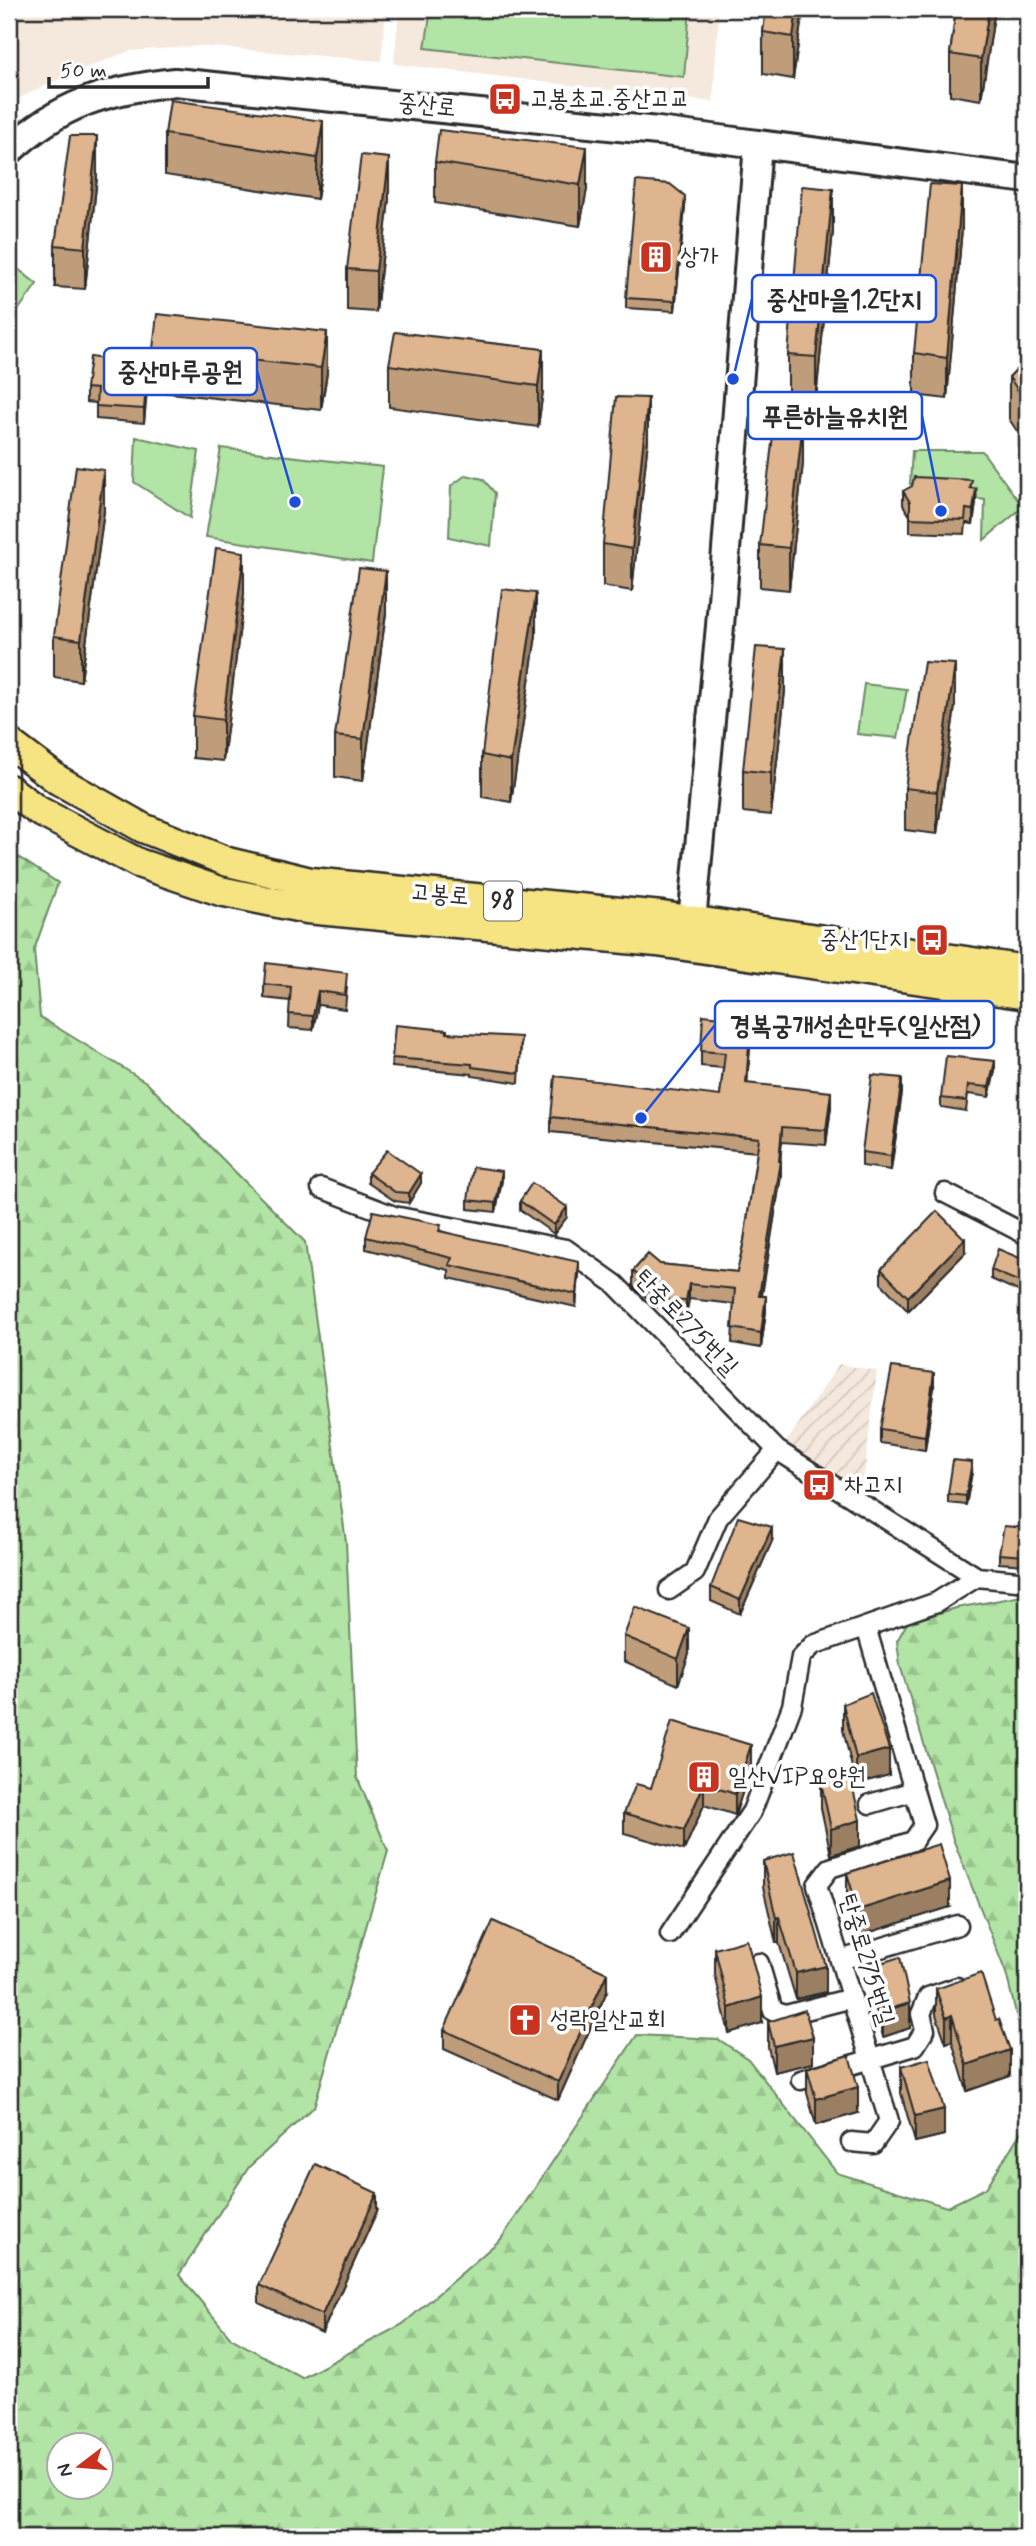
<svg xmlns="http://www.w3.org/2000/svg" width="1036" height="2546" font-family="Mynerve,'Poor Story',sans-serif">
<defs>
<pattern id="industrial-furrows" width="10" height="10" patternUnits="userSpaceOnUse" patternTransform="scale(1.75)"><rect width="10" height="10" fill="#f5e9dd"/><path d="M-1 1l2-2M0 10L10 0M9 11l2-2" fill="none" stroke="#d2c8be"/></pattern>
<pattern id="forest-firs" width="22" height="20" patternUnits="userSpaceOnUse" patternTransform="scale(1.75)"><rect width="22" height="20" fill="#b2e4a5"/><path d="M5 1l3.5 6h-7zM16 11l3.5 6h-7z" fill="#99c48e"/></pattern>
</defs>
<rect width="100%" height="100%" fill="#fff"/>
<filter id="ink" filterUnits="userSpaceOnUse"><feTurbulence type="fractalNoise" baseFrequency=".0143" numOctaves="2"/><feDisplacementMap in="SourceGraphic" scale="14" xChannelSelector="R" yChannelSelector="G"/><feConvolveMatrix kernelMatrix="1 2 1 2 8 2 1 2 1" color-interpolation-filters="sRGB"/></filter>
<g filter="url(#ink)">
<!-- built -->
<path fill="#f5e9dd" d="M10,9H386L381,61L200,46L130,51L70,74L9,103Z
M399,9H719L713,102L394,64Z"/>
<!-- industrial -->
<path fill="url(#industrial-furrows)" d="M839,1364L877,1371L862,1492L785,1444Z"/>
<!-- forest -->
<path fill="url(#forest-firs)" stroke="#6e8868" stroke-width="2" fill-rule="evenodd" d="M9,851L58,883L34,950L40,1017L146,1082L305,1242L346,1542L357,1777L388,1851L314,2107L249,2167L179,2275L231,2338L302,2378L403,2324L501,2239L637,2035L718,2039L748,2059L837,2173L947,2207L986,2188L1027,2122V2537H9ZM60,2444H102V2486H60Z
M1027,1595V2057L1006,1973L953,1839L900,1665L897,1641L907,1623L956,1608Z"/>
<!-- green -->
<path fill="#b2e4a5" stroke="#6e8868" stroke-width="2" d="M431,9H690L684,77L425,48Z
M9,262L37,284L9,323Z
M136,437L199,451L190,518L134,482Z
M221,448L383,467L372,563L206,537Z
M912,451H982L1023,507L984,540L985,500L977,499V488L910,484Z
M466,475L483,479L495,493L491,546L449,537L451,486Z
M864,684L907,689L898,738L857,734Z"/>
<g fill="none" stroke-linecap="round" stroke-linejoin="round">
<defs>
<path id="street" d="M321,1188L394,1216L566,1249L615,1284L777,1450L977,1577
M945,1193L1027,1235
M669,1590L695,1572L718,1518L777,1450
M870,1804L914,1791
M670,1934L752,1811L792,1706L801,1657L813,1645L937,1602L977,1577L1027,1582
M840,1960L958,1925
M759,1963L773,2011L786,2015L852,1998
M801,2080L915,2046L925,2030L921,2014L928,1997L957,1987
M851,2142L873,2144L889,2121L817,1885L830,1868L913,1841L924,1825L866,1627"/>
<path id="secondary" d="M9,151C60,103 107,90 175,82L658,131L1027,179
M690,942L720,626L758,144"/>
<path id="primary" d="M9,743L58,780L143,828L228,862L311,882L662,916L1027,970
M9,789L37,810L138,863L220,891L307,909L657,942L1027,995"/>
</defs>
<!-- street casing -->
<use href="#street" stroke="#2b2b2b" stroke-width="23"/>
<!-- secondary casing -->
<use href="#secondary" stroke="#2b2b2b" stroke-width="32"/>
<!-- primary casing -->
<use href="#primary" stroke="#2b2b2b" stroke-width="33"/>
<!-- street -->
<use href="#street" stroke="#fff" stroke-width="18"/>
<!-- secondary -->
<use href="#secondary" stroke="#fff" stroke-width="26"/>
<!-- primary -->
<use href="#primary" stroke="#f6e381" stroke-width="28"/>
</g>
<!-- wall -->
<path fill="#bf9c7a" stroke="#2b2b2b" stroke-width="2" d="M766,9H803L793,79L763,74V32Z
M956,9H995L981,100L950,95V54Z
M323,121V163L317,199L165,175V134Z
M587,147V189L580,226L435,203V162Z
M97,177L85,289L55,287V245Z
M389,199L376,312L347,310V269Z
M685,206L675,311L626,308V298Z
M962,228L947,399L914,395V353Z
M833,231L816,398L788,397V355Z
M327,332V373L321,410L153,391V349Z
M543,349V391L538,427L389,407V365Z
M1027,359V446L1009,419V377Z
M148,378L144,423L96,419V403L86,402V388Z
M648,440L632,591L603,586V544Z
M803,463L789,590L760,587V545Z
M972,489L976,503L973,524L966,523L965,534L910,532V516L903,505V491Z
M104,511L81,681L54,677V636Z
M244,594L223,761L193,758V716Z
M386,613L363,781L335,777V736Z
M536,635L511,802L482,797V755Z
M785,691L771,815L743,812V770Z
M955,706L937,834L905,830V788Z
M264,984L347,987L345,1009L318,1005L313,1030L289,1028L290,1001L264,998Z
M447,1033L521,1046L519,1083L472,1076V1074L392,1067V1058Z
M751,1035L747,1084L831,1107L826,1145L782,1142L780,1161L781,1176L762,1296L766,1311L761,1348L732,1343L734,1304L689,1299L686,1316L667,1315L633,1286V1271L660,1264L737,1272L744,1241L757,1152L551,1132V1117L720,1096L723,1068L701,1066V1051Z
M995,1071L989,1097L968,1094L966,1111L941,1107V1098Z
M902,1092L891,1170L862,1166V1152Z
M368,1173L421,1183L409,1203L395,1201L368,1183Z
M502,1180L496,1212L468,1209V1200Z
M520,1201L567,1217L554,1234L520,1210Z
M441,1231L579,1275L576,1307L449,1278V1270L366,1249V1237Z
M965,1253L908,1311L881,1283V1269Z
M1027,1261V1295L991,1279V1270Z
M934,1387L925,1450L880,1443V1429Z
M972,1472L966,1505L948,1503V1494Z
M1027,1528V1565L999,1563V1554Z
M772,1541L740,1614L711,1601V1587Z
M624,1636L689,1654L678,1685L624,1661Z
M843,1704L889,1775L856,1784L843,1730Z
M751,1766L735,1815L704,1805L684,1850L624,1833V1813L651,1788Z
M821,1782L860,1846L831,1855L821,1808Z
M763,1861L826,1992L796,1999L779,1943H776L763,1887Z
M847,1873L950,1907L858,1936L847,1899Z
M715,1949L762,2023L729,2033L715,1975Z
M871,1966L910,2028L883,2037L871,1991Z
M936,1989L1010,2076L967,2091L952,2041L946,2043L936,2015Z
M607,1991L558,2100L444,2049V2030Z
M768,2022L813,2063L774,2072L768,2047Z
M901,2067L944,2135L915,2142L901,2093Z
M807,2068L858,2113L816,2125L807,2093Z
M377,2211L322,2333L259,2303V2285Z"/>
<!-- shaded-wall -->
<path fill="#9b7f63" stroke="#2b2b2b" stroke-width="2" d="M797,9H803L793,79V37Z
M989,9H995L981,100V59Z
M323,121V163L317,199V158Z
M97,136V177L85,289V248Z
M587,147V189L580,226V185Z
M389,158V199L376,312V271Z
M962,186V228L947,399V358Z
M833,189V231L816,398V357Z
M685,196V206L675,311V301Z
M327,332V373L321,410V368Z
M543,349V391L538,427V386Z
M148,364V378L144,423V409Z
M648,398V440L632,591V549Z
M803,421V463L789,590V548Z
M104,470V511L81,681V640Z
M976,489V503L973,524V510Z
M244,552V594L223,761V720Z
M386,571V613L363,781V739Z
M536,593V635L511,802V761Z
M785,649V691L771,815V773Z
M955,664V706L937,834V792Z
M318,991V1005L313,1030V1016Z
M751,1020V1035L746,1098V1083Z
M995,1061V1071L989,1097V1087Z
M902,1078V1092L891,1170V1156Z
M831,1092V1107L826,1145V1130Z
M782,1127L780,1171L781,1161V1176L759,1310V1296L779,1161Z
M502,1171V1180L496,1212V1203Z
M421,1174V1183L409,1203V1193Z
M567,1207V1217L554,1234V1225Z
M965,1239V1253L908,1311V1297Z
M579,1262V1275L576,1307V1294Z
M689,1284V1299L686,1316V1301Z
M766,1296V1311L761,1348V1333Z
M934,1373V1387L925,1450V1436Z
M972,1462V1472L966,1505V1496Z
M772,1527V1541L740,1614V1600Z
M689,1628V1654L678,1685V1659Z
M751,1745V1766L735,1815V1794Z
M889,1749V1775L856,1784V1758Z
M704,1784V1805L684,1850V1830Z
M860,1820V1846L831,1855V1829Z
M950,1881V1907L858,1936V1910Z
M779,1917V1943H776V1918Z
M826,1966V1992L796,1999V1973Z
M607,1973V1991L558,2100V2082Z
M762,1997V2023L729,2033V2008Z
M910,2003V2028L883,2037V2011Z
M952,2015V2041L946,2043V2018Z
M813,2037V2063L774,2072V2046Z
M1010,2050V2076L967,2091V2065Z
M858,2087V2113L816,2125V2099Z
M944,2109V2135L915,2142V2116Z
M377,2193V2211L322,2333V2315Z"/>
<!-- building -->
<path fill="#deb58e" stroke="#2b2b2b" stroke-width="2" d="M766,9H797L793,37L763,32Z
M956,9H989L981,59L950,54Z
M170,100L323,121L317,158L165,134Z
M439,130L587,147L580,185L435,162Z
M70,136H97L85,248L55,245Z
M361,155L389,158L376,271L347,269Z
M636,181L670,184L685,196L675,301L626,298Z
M930,184L962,186L947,358L914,353Z
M802,186L833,189L816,357L788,355Z
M157,314L327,332L321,368L153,349Z
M395,332L543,349L538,386L389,365Z
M90,357L148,364L144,409L96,406L97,389L86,388Z
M1027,359V404L1009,377Z
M616,397L648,398L632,549L603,544Z
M775,418L803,421L789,548L760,545Z
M76,466L104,470L81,640L54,636Z
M914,477L972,480L970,488L976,489L973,510L966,509L965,520L910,518V502L903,491L912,486Z
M216,548L244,552L223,720L193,716Z
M359,568L386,571L363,739L335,736Z
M502,589L536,593L511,761L482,755Z
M756,647L785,649L771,773L743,770Z
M924,662L955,664L937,792L905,788Z
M266,963L347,973L345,995L318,991L313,1016L289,1014L291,987L264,984Z
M703,1015L751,1020L746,1083L831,1092L826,1130L782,1127L779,1161H781L759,1296H766L761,1333L732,1328L735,1289L689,1284L686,1301L667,1300L633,1271L648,1254L660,1264L737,1272L744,1241L759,1138L551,1117L555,1076L720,1096L725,1053L701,1051Z
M395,1025L447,1030V1033L521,1037L519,1073L472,1067V1064L392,1058Z
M946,1056L995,1061L989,1087L968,1085L966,1101L941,1098Z
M872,1075L902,1078L891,1156L862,1152Z
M387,1150L421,1174L409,1193L395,1192L368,1173Z
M473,1167L502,1171L496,1203L468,1200Z
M532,1183L567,1207L554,1225L520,1201Z
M373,1211L441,1225L439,1231L579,1262L576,1294L449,1265L452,1258L366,1237Z
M937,1211L965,1239L908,1297L881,1269Z
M998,1249L1027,1261V1285L991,1270Z
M892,1367L934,1373L925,1436L880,1429Z
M953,1460L972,1462L966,1496L948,1494Z
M738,1517L772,1527L740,1600L711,1587Z
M1004,1526L1027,1528V1556L999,1554Z
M635,1607L689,1628L678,1659L624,1636Z
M871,1693L889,1749L856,1758L843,1704Z
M672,1721L751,1745L735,1794L704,1784L684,1830L624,1813L636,1784L651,1788Z
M850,1774L860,1820L831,1829L821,1782Z
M939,1844L950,1881L858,1910L847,1873Z
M794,1852L826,1966L796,1973L779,1917L776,1918L763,1861Z
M493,1921L607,1973L558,2082L444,2030Z
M747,1940L762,1997L729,2008L715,1949Z
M900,1957L910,2003L883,2011L871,1966Z
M981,1973L996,2020L999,2019L1010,2050L967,2065L952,2015L946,2018L936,1989Z
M805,2010L813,2037L774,2046L768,2022Z
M849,2055L858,2087L816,2099L807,2068Z
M929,2059L944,2109L915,2116L901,2067Z
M315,2164L377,2193L322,2315L259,2285Z"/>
</g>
<!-- icons -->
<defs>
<symbol id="bus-square" viewBox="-11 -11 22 22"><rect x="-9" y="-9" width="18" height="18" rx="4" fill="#c8321e" stroke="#fff"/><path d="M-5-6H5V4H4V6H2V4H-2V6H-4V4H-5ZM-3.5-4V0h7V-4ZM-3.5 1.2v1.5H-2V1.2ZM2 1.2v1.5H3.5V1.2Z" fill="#fff"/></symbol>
<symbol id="building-square" viewBox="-11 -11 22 22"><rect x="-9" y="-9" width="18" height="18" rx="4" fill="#c8321e" stroke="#fff"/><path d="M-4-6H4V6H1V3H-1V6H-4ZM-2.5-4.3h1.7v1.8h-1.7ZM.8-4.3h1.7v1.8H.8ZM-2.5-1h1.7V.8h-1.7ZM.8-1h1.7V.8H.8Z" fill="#fff"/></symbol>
<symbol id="church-square" viewBox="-11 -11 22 22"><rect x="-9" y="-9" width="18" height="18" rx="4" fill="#c8321e" stroke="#fff"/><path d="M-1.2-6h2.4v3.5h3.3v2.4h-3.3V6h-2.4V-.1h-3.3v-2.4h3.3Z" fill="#fff"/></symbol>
</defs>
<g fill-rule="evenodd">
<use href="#bus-square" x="486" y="80" width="38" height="38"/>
<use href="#building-square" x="637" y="238" width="38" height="38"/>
<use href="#bus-square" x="913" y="921" width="38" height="38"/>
<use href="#bus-square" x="800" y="1466" width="38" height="38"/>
<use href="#building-square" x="685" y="1758" width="38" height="38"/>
<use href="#church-square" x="506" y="2001" width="38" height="38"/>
</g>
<g text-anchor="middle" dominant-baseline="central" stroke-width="7" stroke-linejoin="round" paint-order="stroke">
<!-- shield labels -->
<rect fill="#fff" stroke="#6b6b6b" stroke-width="2" x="484" y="881.5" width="38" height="39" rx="5"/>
<g font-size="23" font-weight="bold" fill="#2b2b2b">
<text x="503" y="901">98</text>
</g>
<!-- poi labels -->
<g font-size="24" fill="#2b2b2b" stroke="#fff" text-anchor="start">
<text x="530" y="99">고봉초교.중산고교</text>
<text x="680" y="257">상가</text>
<text x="908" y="940" text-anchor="end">중산1단지</text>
<text x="844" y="1485">차고지</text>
<text x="728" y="1777">일산VIP요양원</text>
<text x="550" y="2020">성락일산교회</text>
</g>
<!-- street labels -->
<g font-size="24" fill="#2b2b2b" stroke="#fff">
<text transform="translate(427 106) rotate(6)">중산로</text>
<text transform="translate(440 895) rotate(5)">고봉로</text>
<text transform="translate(686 1323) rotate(46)">탄중로275번길</text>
<text transform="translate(866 1960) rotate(73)">탄중로275번길</text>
</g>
</g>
<!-- callouts -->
<path fill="none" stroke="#1d4ed8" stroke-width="2.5" d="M733 379L752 299M295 502L257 371M941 511L922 416M641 1118L715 1025"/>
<g fill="#1d4ed8" stroke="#fff" stroke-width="2.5">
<circle cx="733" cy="379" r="7"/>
<circle cx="295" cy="502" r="7"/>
<circle cx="941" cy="511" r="7"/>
<circle cx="641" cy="1118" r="7"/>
</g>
<g fill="#fff" stroke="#1d4ed8" stroke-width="2.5">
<rect x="752" y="275" width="184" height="47" rx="7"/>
<rect x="104" y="348" width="153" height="47" rx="7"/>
<rect x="748" y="392" width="174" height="47" rx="7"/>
<rect x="715" y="1001" width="279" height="47" rx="7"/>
</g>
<g font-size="26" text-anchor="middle" font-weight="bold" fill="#2b2b2b">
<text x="844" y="308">중산마을1.2단지</text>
<text x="180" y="380">중산마루공원</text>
<text x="835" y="425">푸른하늘유치원</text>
<text x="855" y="1034">경복궁개성손만두(일산점)</text>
</g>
<!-- margin -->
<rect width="1036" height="2546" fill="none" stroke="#fff" stroke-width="35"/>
<rect x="18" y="18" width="1001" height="2511" fill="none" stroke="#2b2b2b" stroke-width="2.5" filter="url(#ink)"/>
<!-- north arrow -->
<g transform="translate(80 2466) rotate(254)"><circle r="33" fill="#ffffff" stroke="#aaaaaa" stroke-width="2"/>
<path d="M0-5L12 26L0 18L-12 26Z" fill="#c8321e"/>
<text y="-10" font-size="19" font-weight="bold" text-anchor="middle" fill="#2b2b2b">N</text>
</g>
<!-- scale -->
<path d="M49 77v10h159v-10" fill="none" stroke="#2b2b2b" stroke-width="3.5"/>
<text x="60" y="77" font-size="21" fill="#2b2b2b" stroke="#ffffff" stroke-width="5" paint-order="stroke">50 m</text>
</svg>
